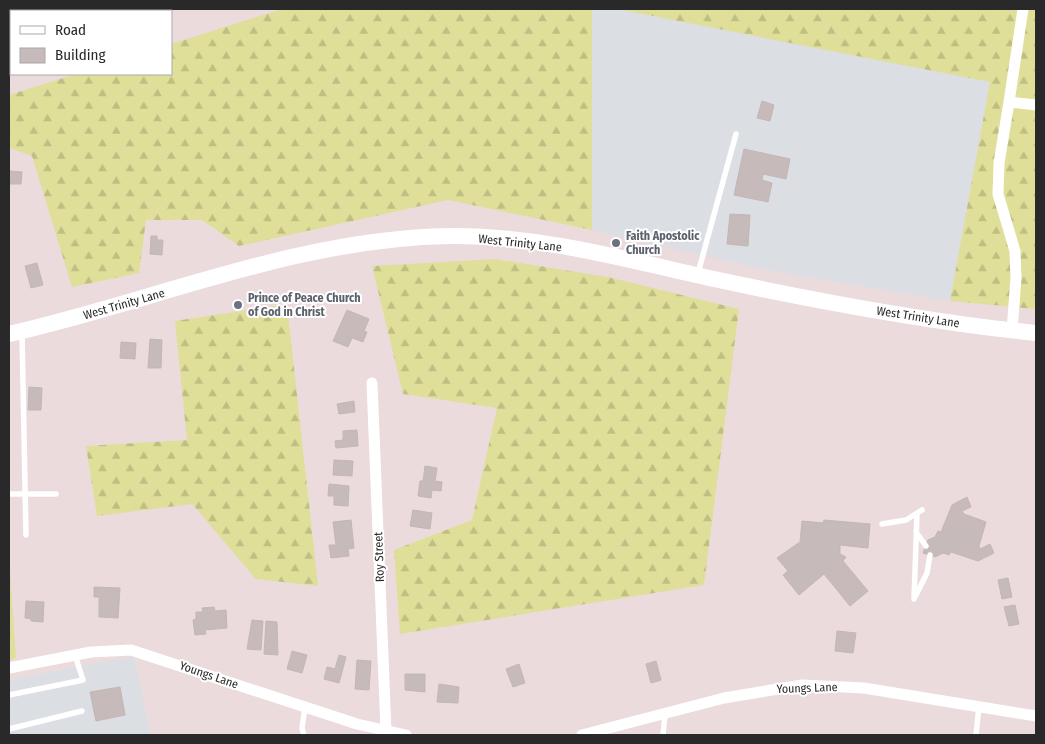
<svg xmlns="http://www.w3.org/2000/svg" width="1045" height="744" font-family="'Fira Sans Condensed',sans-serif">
<defs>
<pattern id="forest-firs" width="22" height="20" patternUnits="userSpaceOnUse" patternTransform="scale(1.25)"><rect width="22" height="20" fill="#dfdf99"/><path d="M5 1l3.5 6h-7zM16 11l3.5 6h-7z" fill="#bfbf84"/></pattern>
</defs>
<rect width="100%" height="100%" fill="#ebdbdc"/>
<!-- industrial -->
<path fill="#dbdee3" d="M592,9H617L990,82L950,301L768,270L592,230Z
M134,656L150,735H9V680Z"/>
<!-- forest -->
<path fill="url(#forest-firs)" d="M9,9H144L136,11H11V50H9Z
M282,9H592V230L448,200L239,246L202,220H146L139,273L72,287L32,156L9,148V95L76,74H171V44Z
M617,9H1036V309L950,301L990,82Z
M495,259L608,277L739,309L704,585L400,634L394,550L472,520L497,408L403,394L372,266Z
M287,304L318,586L256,579L192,504L97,516L86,446L187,440L175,321Z
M9,555L16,658L9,660Z"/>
<!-- building -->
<path fill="#c6baba" stroke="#c6b5b5" d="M762,101L774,105L770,121L757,118Z
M744,149L790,159L786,179L763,174L762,180L772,183L768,202L734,195Z
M9,171L22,172L21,184H9Z
M730,214L750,215L748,246L727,244Z
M151,236H157V240H163L162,255L150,254Z
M37,263L43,285L31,288L25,266Z
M347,310L369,319L364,331L367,332L363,342L352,338L348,347L333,341Z
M150,339L162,340L161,368H148Z
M121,342L136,343L135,359L120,358Z
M29,387L42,388L41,410H28Z
M354,401L355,412L339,414L337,404Z
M357,430L358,446L336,448L335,441L343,440V431Z
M334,460L353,461L352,476L333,475Z
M425,466L437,468L435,481L442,482L441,491L432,490L431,498L418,496L420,481H423Z
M329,484L349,486L348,506L334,505V496H328Z
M967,497L971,507L962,511L964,514L986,522L979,546L980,549L990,544L994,553L978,561L951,552L949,555L943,553L935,557L923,553L928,540L935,537L938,531L941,532L952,505Z
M413,510L432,513L430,529L410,526Z
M351,520L354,548L348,549L349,556L331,558L329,545H336L333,522Z
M824,520L870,524L868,548L840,545V554L846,557L843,561L868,591L850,606L824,574L799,595L783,575L788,571L777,558L800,542L802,521L823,523Z
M1008,578L1012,597L1002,599L998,580Z
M94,587L120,588L118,618L99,617V597H94Z
M26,601L44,602L43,622L31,621V619L25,618Z
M1015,605L1019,624L1009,626L1004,607Z
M214,607L215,611L226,610L227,628L205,630L206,634L195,635L193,620L196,619V612H203L202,608Z
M252,620L263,621L261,650L247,649Z
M266,621L277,622L278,655L264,654Z
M837,631L856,633L853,653L835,651Z
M292,651L307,655L302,673L287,669Z
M339,655L346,657L339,683L324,679L327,667L335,669Z
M357,660L371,661L369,690L355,689Z
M656,661L661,680L651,683L646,664Z
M519,664L525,683L513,687L506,669Z
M405,674H425V692L405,690Z
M439,684L459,687L458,703L437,702Z
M120,687L125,715L96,721L90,692Z"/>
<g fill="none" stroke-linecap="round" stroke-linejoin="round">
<!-- lane -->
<path stroke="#fff" stroke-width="5.5" d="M698,273L736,134
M22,333L26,535
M9,494H56
M882,524L906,520L922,510
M916,532L926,546
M915,597L927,573L930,555
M914,599L917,514
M9,695L83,680L75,655
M9,729L82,711
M304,735L302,728L305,707
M663,735L665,714
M976,735L979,706"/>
<!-- street -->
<path stroke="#fff" stroke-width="11" d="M1009,102L1023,9
M1012,331L1016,278L1015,251L998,194L999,163L1009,102L1036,105
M372,383L386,731
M9,668L91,652L131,650L357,724L406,735
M582,735L724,698L802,685L864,688L1036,716"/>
<!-- secondary -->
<path stroke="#fff" stroke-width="16" d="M9,334C155,301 298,238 450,236C539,235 628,260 714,279C821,302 928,322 1036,333"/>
</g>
<!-- markers -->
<g fill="#6b7280" stroke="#fff" stroke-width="2">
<circle cx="616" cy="243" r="5"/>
<circle cx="238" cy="305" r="5"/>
</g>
<g text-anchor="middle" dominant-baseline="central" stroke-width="4" stroke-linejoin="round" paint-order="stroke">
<!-- worship labels -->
<g font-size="12" font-weight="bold" fill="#5b616d" stroke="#fff" text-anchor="start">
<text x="626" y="236">Faith Apostolic<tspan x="626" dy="14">Church</tspan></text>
<text x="248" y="298">Prince of Peace Church<tspan x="248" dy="14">of God in Christ</tspan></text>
</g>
<!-- street labels -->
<g font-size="12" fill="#292929" stroke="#fff">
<text transform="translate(520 243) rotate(6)">West Trinity Lane</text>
<text transform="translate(124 304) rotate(-16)">West Trinity Lane</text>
<text transform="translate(918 317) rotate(9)">West Trinity Lane</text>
<text transform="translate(379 557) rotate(-92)">Roy Street</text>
<text transform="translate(209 675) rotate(19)">Youngs Lane</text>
<text transform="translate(807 688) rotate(-2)">Youngs Lane</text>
</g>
</g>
<!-- border -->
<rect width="1045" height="744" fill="none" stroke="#292929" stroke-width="20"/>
<!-- legend -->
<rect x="10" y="10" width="162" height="65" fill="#ffffff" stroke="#a9a9a9"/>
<rect x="20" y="26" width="25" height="8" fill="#ffffff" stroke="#a9a9a9"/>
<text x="55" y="35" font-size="15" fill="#292929">Road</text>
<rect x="20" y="48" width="25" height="15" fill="#c6baba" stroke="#a9a9a9"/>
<text x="55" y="60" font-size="15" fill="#292929">Building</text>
</svg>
